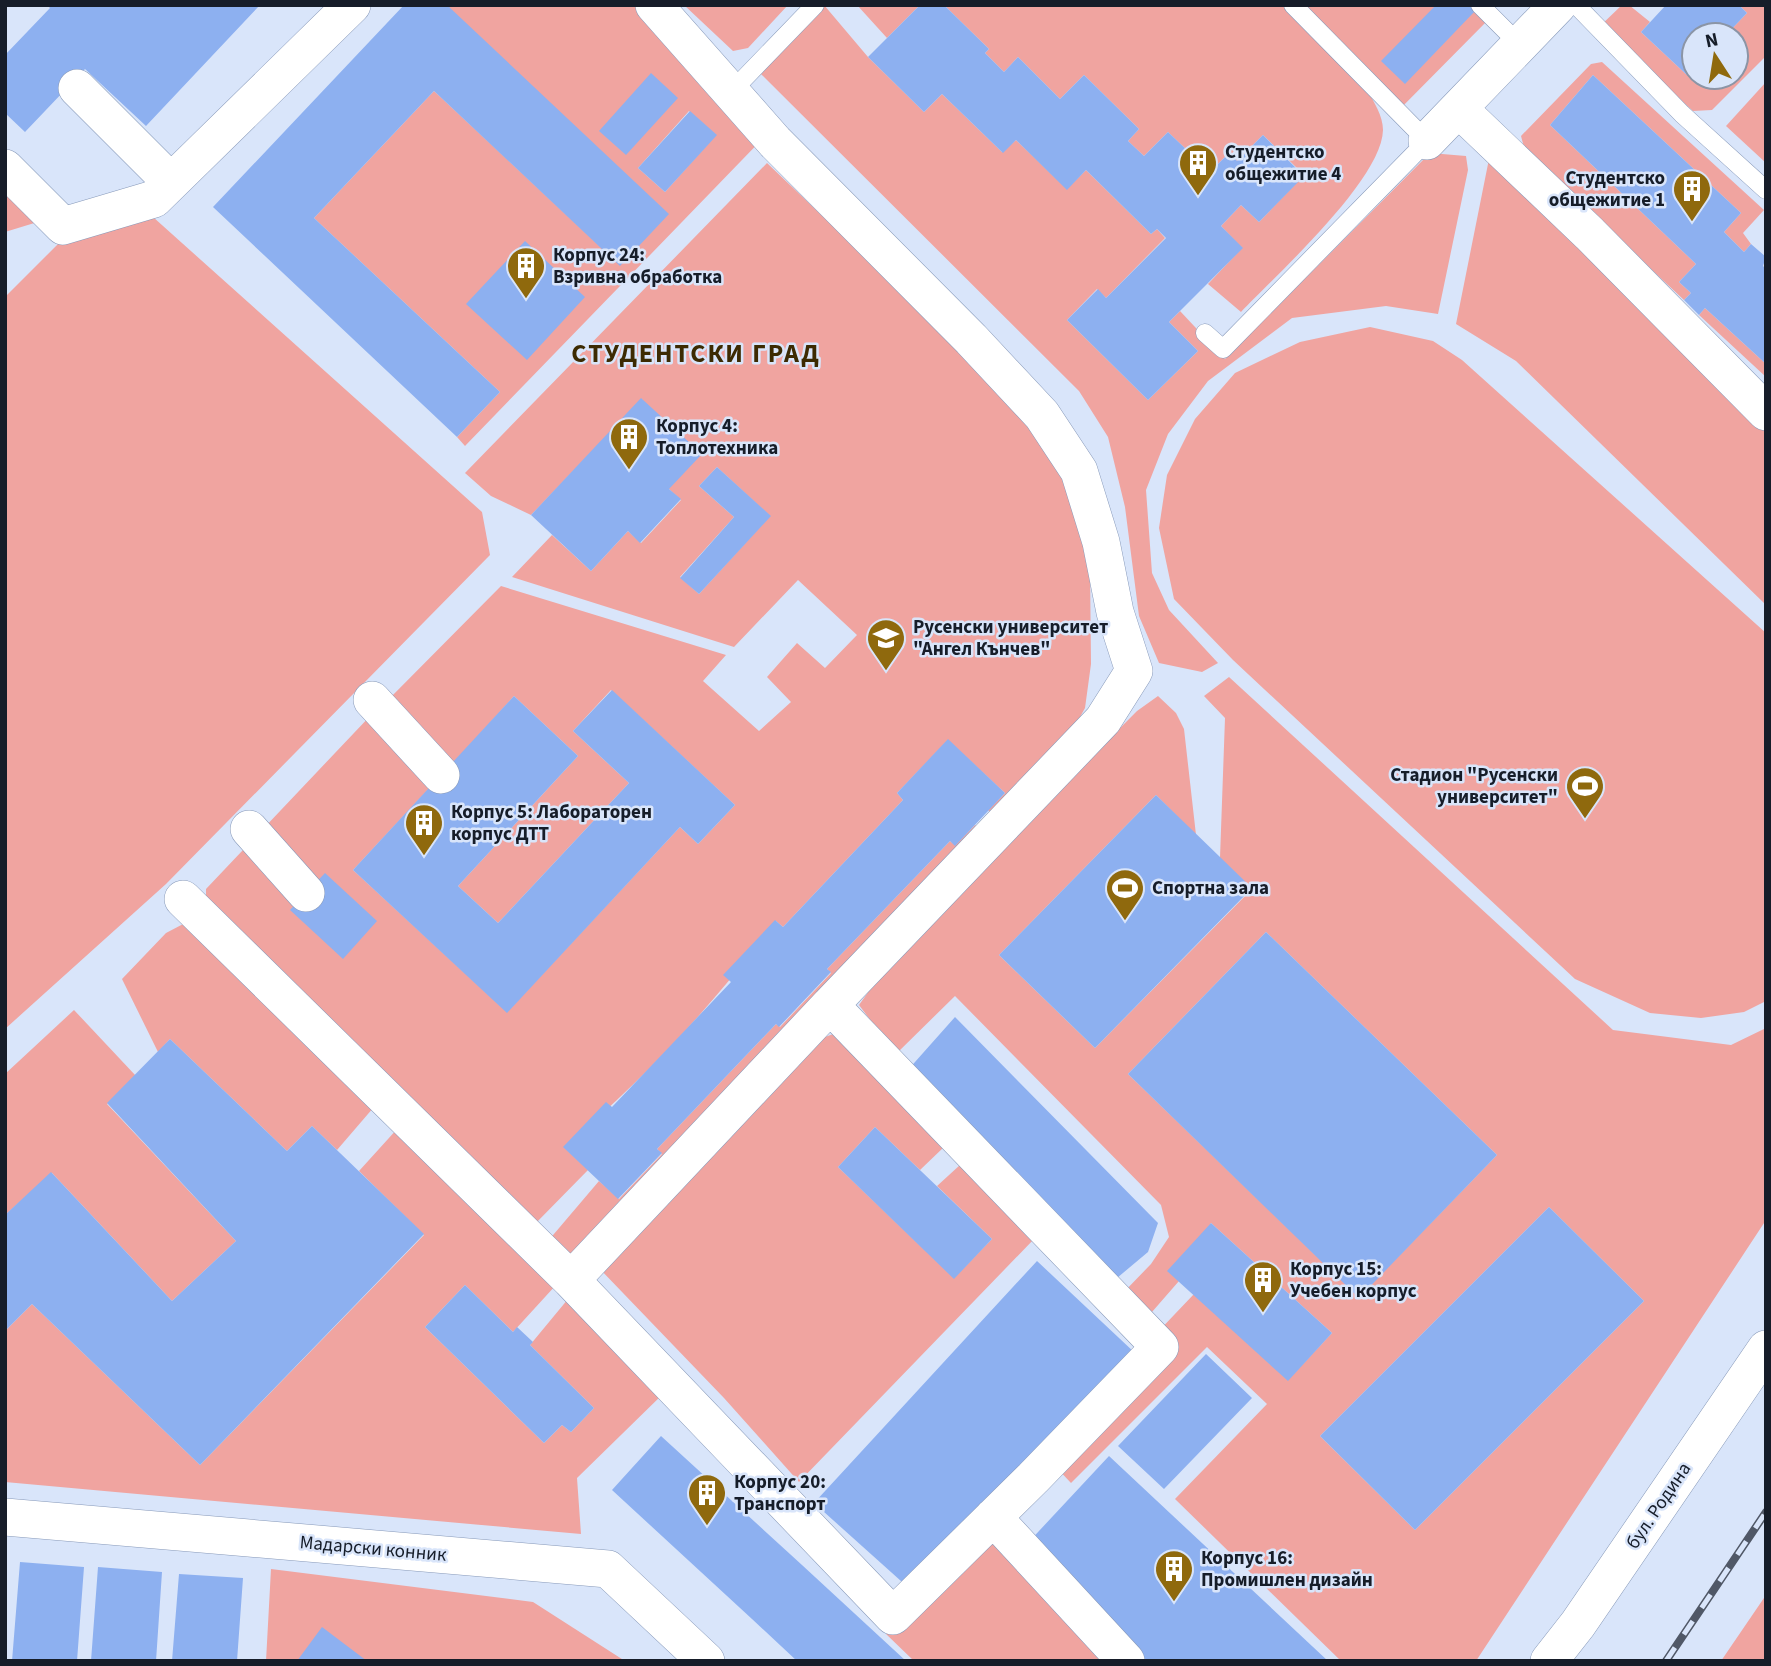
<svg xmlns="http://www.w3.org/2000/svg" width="1771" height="1666" font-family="'Source Sans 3',sans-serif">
<rect width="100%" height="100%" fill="#d9e5fa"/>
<!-- green -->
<path fill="#f0a4a0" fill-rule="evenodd" d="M447,5H643L775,126L465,446L457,437L500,392L314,218L434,91L620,265ZM689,111L716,135L665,192L638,168Z
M684,5H788L748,48L733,51Z
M824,5L868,57L924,112L942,94L1002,152L1016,140L1067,189L1086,170L1151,234L1157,229L1165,238L1106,298L1097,289L1067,320L1148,400L1198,351L1169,322L1180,311L1225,359L1430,153L1466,156L1468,170L1438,314L1386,306L1292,318L1208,381L1168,434L1146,490L1152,573L1169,610L1218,663L1202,672L1159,663L1139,616L1125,507L1108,437L1079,391L757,70Z
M857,5H920L887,38Z
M944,5H1484L1488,20L1394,115L1367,90C1374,102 1383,116 1383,130C1382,180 1276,275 1241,312L1208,284L1242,248L1221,226L1241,205L1259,222L1304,175L1263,135L1237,161L1229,153L1210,172L1168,132L1144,156L1128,141L1139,129L1084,75L1060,99L1018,57L1004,72L985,53L989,49Z
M1622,5H1629L1650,22L1641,32L1688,76L1694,70V77H1736V35H1726L1747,13L1739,5H1766V56L1712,110L1693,111L1599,27Z
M1602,62L1764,210L1743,233L1751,244L1744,252L1724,232L1741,213L1593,75L1550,125L1696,264L1679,282L1691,293L1684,300L1525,151L1521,136L1591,64Z
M1766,82V163L1726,126Z
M1489,159L1766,425V605L1516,361L1456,324Z
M767,163L1037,421L1070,468L1090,568L1091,664L1085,708L1060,753L999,823L988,810L1005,793L948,740L897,793L903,800L783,927L776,921C714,1004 643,1081 564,1147L588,1170L534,1225L206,902V889L372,714L435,782L353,870L507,1012L680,827L698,844L735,805L611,690L573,731L629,783L498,923L458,886L578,756L514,696L447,770L386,702L501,586L726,655L703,681L759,731L791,702L767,677L797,643L825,668L857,635L798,580L734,647L512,577L552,535L591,571L628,531L641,543L681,500L669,489L642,399L531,515L491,496L465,473ZM717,467L770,516L699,594L680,577L734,517L699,486Z
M5,168L54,217L5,232Z
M153,217L482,512L490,555L166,884L5,1029V297L61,241Z
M1705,308L1766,364V377L1699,315Z
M1370,327L1433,341L1462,360L1766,633V1001L1744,1012L1701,1018L1650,1013L1575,979L1233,660L1174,599L1159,528L1167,475L1195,419L1235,373L1300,342Z
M1229,677L1613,1030L1731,1045L1766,1028V1220L1476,1661H1341L1175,1499L1267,1404L1207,1347L1071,1483L1055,1466L1154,1336L1194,1294L1288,1380L1332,1333L1211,1223L1179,1281L1145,1320L1121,1295L1151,1264L1169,1237L1161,1205L955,996L896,1054L859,1005L894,956L1137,711L1158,696L1176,713L1184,729L1196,835L1156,795L999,955L1095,1048L1252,889L1220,858L1225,718L1204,696ZM1266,932L1497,1155L1359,1297L1128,1074ZM1549,1207L1644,1301L1415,1530L1320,1436Z
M975,825L989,837L580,1264L548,1241L599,1181L619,1199L662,1154L657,1149L776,1024L780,1027L831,973L827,969L950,841L955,845Z
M187,922L374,1107L337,1150L312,1126L287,1151L170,1039L158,1052L122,979L166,933Z
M74,1010L136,1076L107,1104L236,1241L172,1301L52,1173L5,1215V1074Z
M836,1033L944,1147L920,1170L875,1127L838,1167L954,1278L992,1239L937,1186L960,1165L1035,1238L799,1482L724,1398L598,1267L806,1044Z
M398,1128L556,1285L513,1332L465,1285L425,1327L544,1443L562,1425L571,1432L594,1408L530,1345L573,1293L666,1391L577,1478L581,1534L5,1482V1331L32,1304L200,1465L424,1235L359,1171Z
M989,1531L1109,1661H914L886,1634Z
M271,1569L533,1602L625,1661H266Z
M1766,1595V1661H1721Z"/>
<!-- building -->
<path fill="#8db0f0" d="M47,5H260L146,126L85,69L25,132L5,113V55L50,8Z
M404,5H447L669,214L620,266L434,91L314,218L500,392L457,437L213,207Z
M920,5H944L989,49L985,53L1004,72L1018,57L1060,99L1084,75L1139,129L1128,141L1144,156L1168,132L1210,172L1229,153L1237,161L1263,135L1304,176L1259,222L1241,205L1221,226L1243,248L1169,322L1198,351L1148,400L1067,320L1098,289L1106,298L1166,238L1157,229L1151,234L1086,170L1067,190L1016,140L1003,153L942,94L924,112L868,57Z
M1436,5H1474L1477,9L1405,84L1381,61Z
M1666,5H1739L1747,13L1726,35H1694V70L1688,76L1641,32Z
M651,73L678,98L626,155L599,131Z
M1593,75L1741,213L1724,232L1744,252L1751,244L1766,257L1763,266L1766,269V364L1705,308L1699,315L1684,300L1691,293L1679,282L1696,264L1550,125Z
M690,111L717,135L665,192L638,168Z
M525,241L585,297L527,360L466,304Z
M641,398L702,454L669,489L681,499L640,543L628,531L591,571L531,515Z
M717,467L771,516L699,594L680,578L734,517L699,486Z
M612,690L735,805L698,844L680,827L507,1013L353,870L514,696L578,756L458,886L498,923L629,783L573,731Z
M948,739L1005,793L955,846L950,841L827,969L831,972L779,1027L776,1024L657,1149L662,1153L618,1199L563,1147L606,1102L612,1107L731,982L723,975L775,920L783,927L903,800L897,793Z
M1156,795L1252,888L1095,1048L999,955Z
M325,873L377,921L343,959L290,910Z
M1266,932L1497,1155L1359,1298L1128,1074Z
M955,1017L1158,1223L1148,1252L1117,1278L907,1071Z
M170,1039L287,1151L312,1126L424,1234L200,1465L32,1304L5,1331V1215L51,1172L172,1301L236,1241L107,1103Z
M875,1127L992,1239L954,1279L838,1167Z
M1549,1207L1644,1301L1415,1530L1320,1436Z
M1211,1223L1332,1333L1288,1381L1167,1271Z
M1037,1261L1135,1353L911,1590L814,1503Z
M465,1285L513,1332L517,1327L533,1342L530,1345L594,1408L571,1432L562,1425L544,1443L425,1327Z
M1206,1354L1252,1398L1164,1489L1118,1446Z
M661,1436L802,1565L906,1661H797L752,1619L612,1490Z
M1109,1456L1328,1661H1135L1025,1546Z
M20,1562L84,1567L77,1661H12Z
M98,1567L162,1572L156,1661H91Z
M179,1574L243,1578L237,1661H172Z
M322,1627L367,1661H297Z"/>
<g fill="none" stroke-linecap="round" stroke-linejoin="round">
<defs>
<path id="lane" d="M1480,5L1520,45
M1576,5L1682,114L1766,190
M731,92L815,5
M1205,333L1223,349L1427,141L1293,5"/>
<path id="street" d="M654,5L775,142L971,339L1042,415L1079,471L1101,542L1115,612L1134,671L1103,720L830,1005
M77,88L171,182
M1459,109L1590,234L1766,412
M1427,141L1558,5
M5,168L63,226L154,199L352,5
M372,700L441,775
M249,829L306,893
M183,899L571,1280L893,1616L1033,1478L1160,1347L830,1005L571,1280
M5,1517L608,1569L706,1661
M993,1517L1126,1661
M1549,1661L1578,1624L1766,1349"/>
</defs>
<!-- lane casing -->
<use href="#lane" stroke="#8799b9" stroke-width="19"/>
<!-- street casing -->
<use href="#street" stroke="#8799b9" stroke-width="38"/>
<!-- lane -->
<use href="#lane" stroke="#fff" stroke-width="18"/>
<!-- street -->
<use href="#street" stroke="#fff" stroke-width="37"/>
<defs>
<path id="rail" d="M1666,1661L1766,1512"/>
</defs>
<!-- rail casing -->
<use href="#rail" stroke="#505867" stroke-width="8"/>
<!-- rail -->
<use href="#rail" stroke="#d9e5fa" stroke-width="5" stroke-dasharray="16" stroke-linecap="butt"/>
</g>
<!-- icons -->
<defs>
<symbol id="building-pin" viewBox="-11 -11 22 30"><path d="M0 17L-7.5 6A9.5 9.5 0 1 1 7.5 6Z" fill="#8f690d" stroke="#d9e5fa"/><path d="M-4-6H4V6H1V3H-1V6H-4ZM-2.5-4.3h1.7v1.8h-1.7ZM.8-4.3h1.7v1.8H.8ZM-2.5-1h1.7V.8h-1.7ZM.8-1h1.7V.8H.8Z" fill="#fff"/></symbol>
<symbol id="university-pin" viewBox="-11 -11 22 30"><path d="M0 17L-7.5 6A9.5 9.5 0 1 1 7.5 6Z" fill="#8f690d" stroke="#d9e5fa"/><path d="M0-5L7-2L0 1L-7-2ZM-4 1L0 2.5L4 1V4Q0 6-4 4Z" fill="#fff"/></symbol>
<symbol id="stadium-pin" viewBox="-11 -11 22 30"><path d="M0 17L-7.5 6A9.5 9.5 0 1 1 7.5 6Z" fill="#8f690d" stroke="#d9e5fa"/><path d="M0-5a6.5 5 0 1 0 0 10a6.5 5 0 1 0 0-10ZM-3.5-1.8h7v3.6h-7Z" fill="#fff"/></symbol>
</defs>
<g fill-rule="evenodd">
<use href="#building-pin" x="1176" y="141" width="44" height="60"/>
<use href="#building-pin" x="1670" y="167" width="44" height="60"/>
<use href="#building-pin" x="504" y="244" width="44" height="60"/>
<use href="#building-pin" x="607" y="415" width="44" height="60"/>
<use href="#university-pin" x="864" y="616" width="44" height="60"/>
<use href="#stadium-pin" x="1563" y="764" width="44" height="60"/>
<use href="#building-pin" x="402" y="801" width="44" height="60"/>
<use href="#stadium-pin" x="1103" y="866" width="44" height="60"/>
<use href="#building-pin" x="1241" y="1258" width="44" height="60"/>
<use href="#building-pin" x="685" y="1471" width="44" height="60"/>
<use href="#building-pin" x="1152" y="1547" width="44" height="60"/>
</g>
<g text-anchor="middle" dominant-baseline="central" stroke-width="5" stroke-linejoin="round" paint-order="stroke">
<!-- poi labels -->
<g font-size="19" font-weight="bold" fill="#161d29" stroke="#d9e5fa" text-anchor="start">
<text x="1225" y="152">Студентско<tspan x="1225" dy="22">общежитие 4</tspan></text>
<text x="1665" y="178" text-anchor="end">Студентско<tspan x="1665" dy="22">общежитие 1</tspan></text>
<text x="553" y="255">Корпус 24:<tspan x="553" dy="22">Взривна обработка</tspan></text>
<text x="656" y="426">Корпус 4:<tspan x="656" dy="22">Топлотехника</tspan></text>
<text x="913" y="627">Русенски университет<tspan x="913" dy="22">"Ангел Кънчев"</tspan></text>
<text x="1558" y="775" text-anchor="end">Стадион "Русенски<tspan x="1558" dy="22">университет"</tspan></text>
<text x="451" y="812">Корпус 5: Лабораторен<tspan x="451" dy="22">корпус ДТТ</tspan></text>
<text x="1152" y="888">Спортна зала</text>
<text x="1290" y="1269">Корпус 15:<tspan x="1290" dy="22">Учебен корпус</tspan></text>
<text x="734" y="1482">Корпус 20:<tspan x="734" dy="22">Транспорт</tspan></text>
<text x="1201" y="1558">Корпус 16:<tspan x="1201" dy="22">Промишлен дизайн</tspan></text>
</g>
<!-- street labels -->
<g font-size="19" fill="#161d29" stroke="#d9e5fa">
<text transform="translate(1659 1506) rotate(-56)">бул. Родина</text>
<text transform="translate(373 1549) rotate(5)">Мадарски конник</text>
</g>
<!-- district labels -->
<g font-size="26" font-weight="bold" letter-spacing="2" fill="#3c2a02" stroke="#d9e5fa">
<text x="696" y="353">СТУДЕНТСКИ ГРАД</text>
</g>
</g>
<!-- border -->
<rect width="1771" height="1666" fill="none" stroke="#161d29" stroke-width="14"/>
<!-- north arrow -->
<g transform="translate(1715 56) rotate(348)"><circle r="33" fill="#d9e5fa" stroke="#8b95a6" stroke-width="2"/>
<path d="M0-5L12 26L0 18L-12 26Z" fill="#8f690d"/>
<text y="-10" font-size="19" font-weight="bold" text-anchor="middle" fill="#161d29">N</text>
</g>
</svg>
